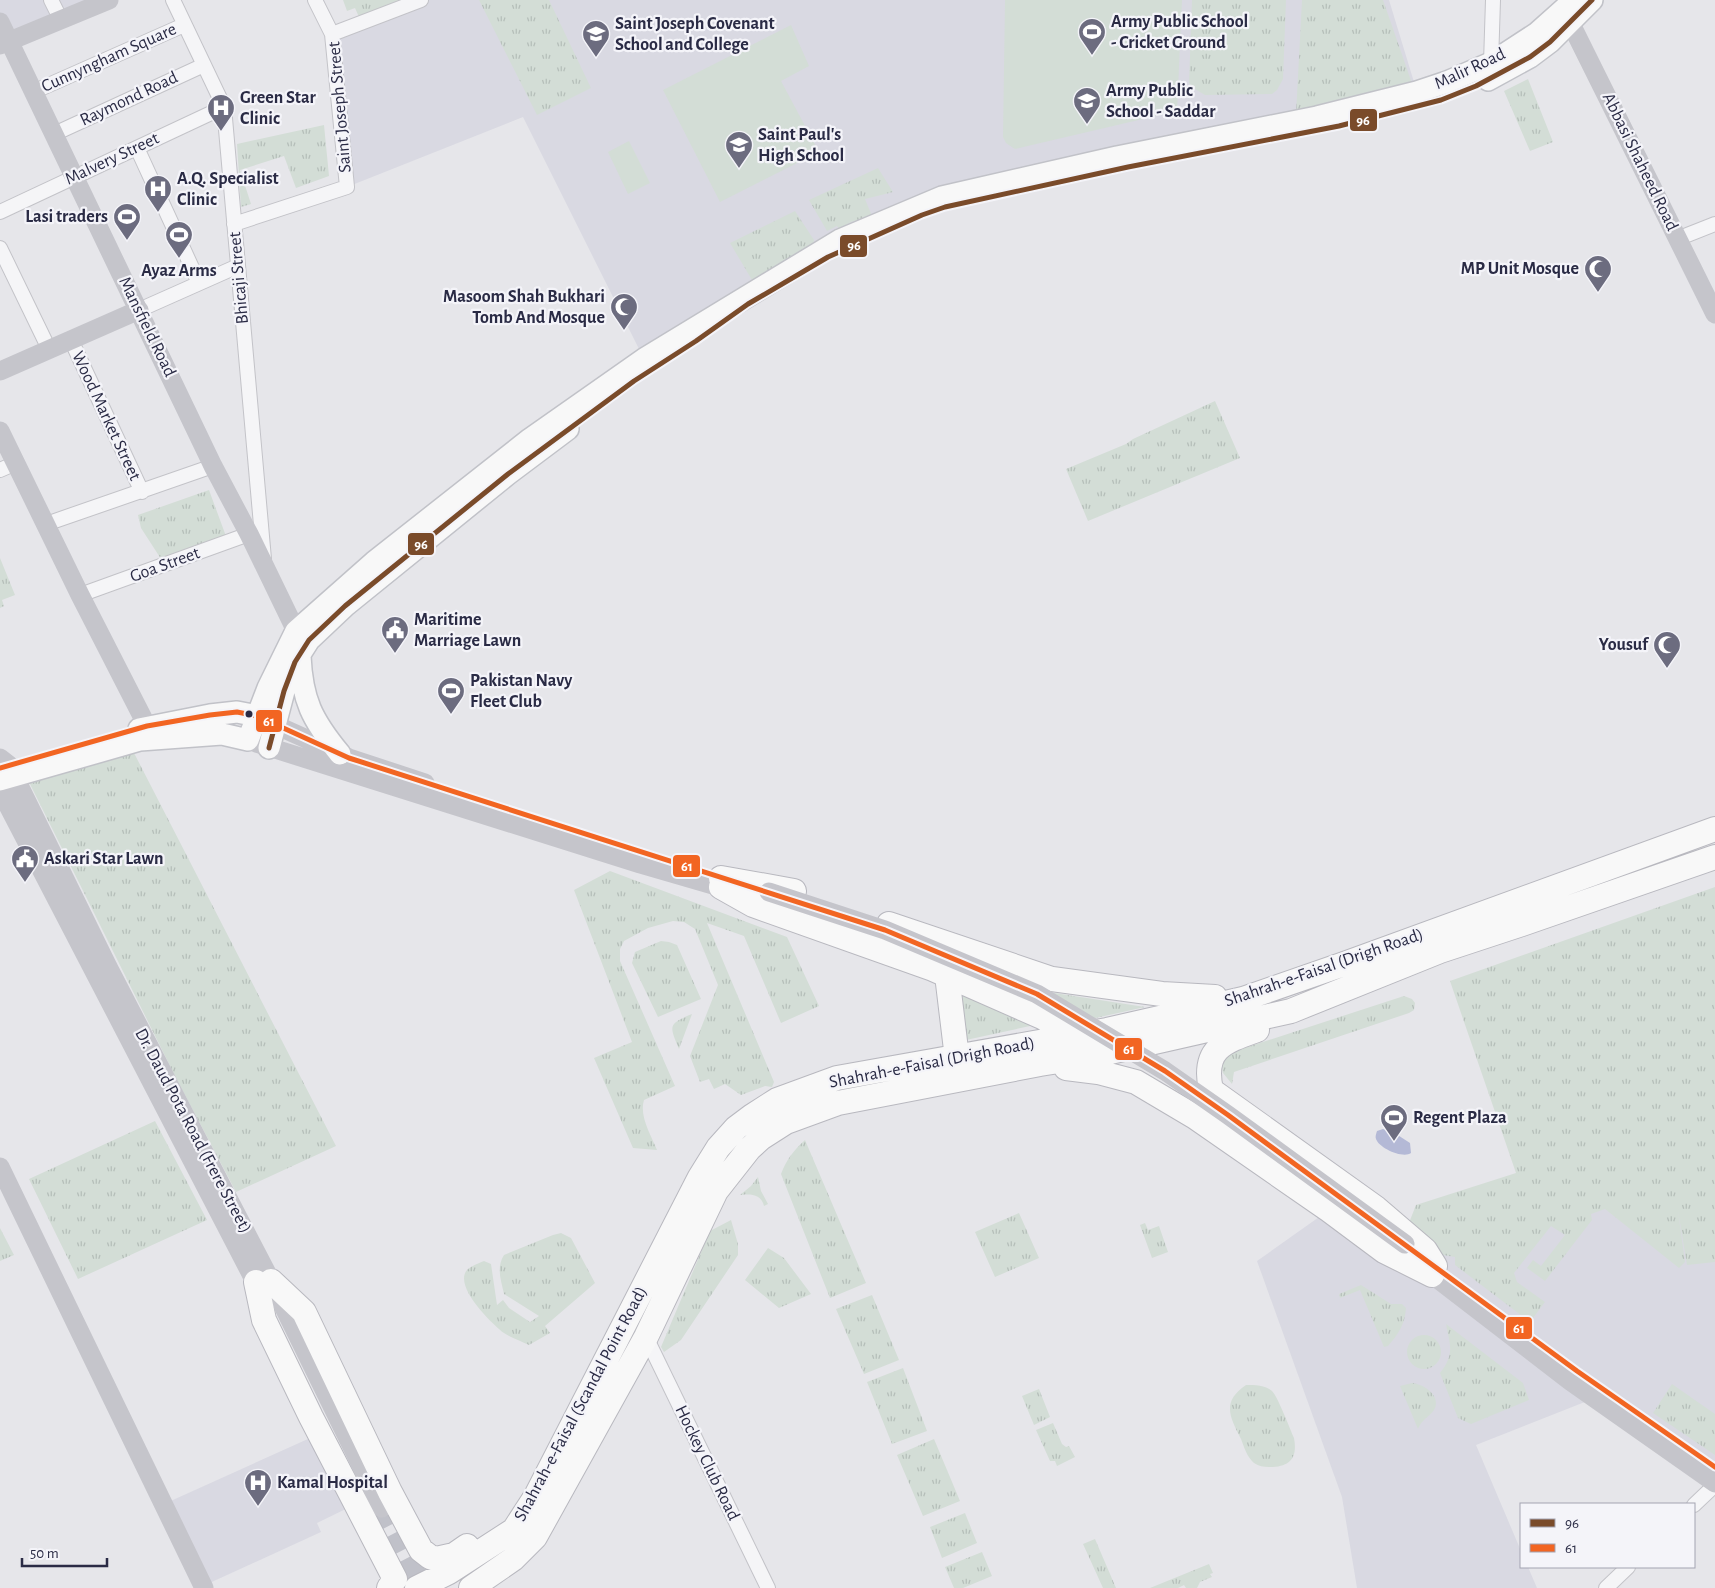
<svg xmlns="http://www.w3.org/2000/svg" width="1715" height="1588" font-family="'Alegreya Sans',sans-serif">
<defs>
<pattern id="grass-tufts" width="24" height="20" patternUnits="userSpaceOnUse" patternTransform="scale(1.25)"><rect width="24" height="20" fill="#d3ddd6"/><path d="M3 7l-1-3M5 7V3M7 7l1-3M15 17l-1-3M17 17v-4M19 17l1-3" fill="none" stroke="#b5beb9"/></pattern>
</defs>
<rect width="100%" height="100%" fill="#e6e6ea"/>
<!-- built -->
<path fill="#d9d9e2" d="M0,0H109L9,41L0,23Z
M421,0H1389L1417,92L914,210L644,359L523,117L347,187L332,34Z
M1715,1170V1466L1435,1266L1443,1255Z
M1329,1210L1595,1398L1476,1445L1521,1551V1567H1528L1537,1588H1357L1342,1497L1257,1261Z
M319,1434L356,1504L317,1523L321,1532L203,1586L164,1504Z"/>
<!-- grass -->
<path fill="url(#grass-tufts)" d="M343,0H403L359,17L355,8L347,11Z
M479,0H549L591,88L537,115Z
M1192,0H1286L1283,79L1277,90L1272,94L1205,95L1193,88L1189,83Z
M1302,0H1383L1416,95L1296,114Z
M1528,79L1553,142L1530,151L1504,91Z
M324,125L329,176L296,188L284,156L240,170L251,204L241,207L237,144Z
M878,168L893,192L865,199L872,216L851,222L839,229L837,226L827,231L809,200Z
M795,211L814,240L813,244L752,280L730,243Z
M1215,401L1240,458L1088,521L1066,469L1126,444L1133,439Z
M209,490L227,539L163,562L141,528L138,515Z
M0,558L15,595L2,600L4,606L0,608Z
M133,751L336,1146L236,1192L174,1074L29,782Z
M610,871L787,937L819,1006L781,1023L744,936L707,923L774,1082L772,1087L765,1086L741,1095L725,1084L714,1089L709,1079L700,1082L690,1056L718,985L695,929L684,922L673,921L648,928L624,941L620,949V961L675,1086L644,1100C639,1116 651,1135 657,1150L633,1148L594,1058L632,1042L574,890Z
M1715,887V1262L1687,1265L1678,1211L1685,1262L1679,1268L1605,1209L1591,1214L1592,1220L1545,1281L1527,1268L1533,1260L1541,1266L1565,1235L1551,1226L1514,1273L1517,1282L1545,1302L1530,1322L1455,1265V1257L1443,1255L1441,1258L1405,1233L1416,1205L1516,1173L1450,981Z
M661,941L669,942L677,945L701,999L658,1017L632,963L635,952Z
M954,987L1044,1023L966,1040Z
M1048,992L1145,1007L1091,1019Z
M1404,996L1412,999L1415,1003L1414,1010L1409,1013L1234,1072L1232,1084L1223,1073L1221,1060L1229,1053Z
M692,1014L679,1049C669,1025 668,1024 692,1014Z
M155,1121L207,1220L78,1279L29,1179Z
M805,1140L866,1283L830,1298L781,1174C786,1160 794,1150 805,1140Z
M758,1177L761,1191L768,1204L764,1206C761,1194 751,1194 740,1195L751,1186Z
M1019,1213L1039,1258L995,1277L975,1232Z
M731,1220L738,1244V1255L681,1340L664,1352L661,1347L710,1231Z
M1145,1223L1148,1230L1159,1226L1168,1252L1152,1258L1140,1225Z
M0,1228L14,1255L0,1261Z
M561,1233L571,1238L595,1283L545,1326L550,1333L529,1345C521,1341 511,1338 504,1333C492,1324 453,1286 467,1270C471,1266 479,1263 484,1261L491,1264L497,1305L503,1300L509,1308L530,1322L539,1316L504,1294C501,1280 496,1268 504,1255L553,1235Z
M768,1248L784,1258L811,1294L779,1308L745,1280Z
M1361,1285L1391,1304H1402L1406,1308C1405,1324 1398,1335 1388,1346L1384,1347L1360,1290L1340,1298L1339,1294Z
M872,1295L899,1360L864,1374L836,1309Z
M1446,1324L1523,1383L1529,1400L1471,1424L1458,1418L1440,1373C1455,1354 1450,1345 1446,1324Z
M1407 1352a17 17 0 1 1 34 0a17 17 0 1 1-34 0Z
M903,1368L927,1431L892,1444L867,1382Z
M1412,1383C1424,1384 1442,1396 1434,1410C1429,1417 1421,1420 1418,1429L1400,1386Z
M1672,1384L1715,1414V1455L1653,1413Z
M1246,1385C1255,1385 1265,1385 1272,1391C1278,1397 1290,1429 1294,1438C1298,1459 1289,1467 1269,1467C1263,1467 1259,1466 1254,1463C1247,1457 1244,1447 1241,1439C1230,1417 1221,1402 1246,1385Z
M1039,1389L1050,1417L1034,1425L1022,1396Z
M1053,1423L1062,1444L1066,1447L1069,1446L1075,1457L1057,1466L1055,1461H1050L1036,1430Z
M934,1439L960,1501L923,1516L897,1455Z
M965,1513L977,1543L942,1558L930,1527Z
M1095,1539L1116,1588H1103L1083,1544Z
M982,1552L992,1576L963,1588H954L945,1567Z
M1209,1564L1213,1573L1210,1574L1212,1577L1200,1582L1197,1588H1186L1184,1585L1178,1588H1150Z"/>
<!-- pitch -->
<path fill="#d3ddd6" d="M1005,0H1182L1177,111L1015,149L1006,143L1003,137Z
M791,25L809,66L781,81L819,152L720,202L663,90Z
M629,141L650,183L628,194L608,152Z"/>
<!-- water -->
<path fill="#b4b9d6" d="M1383,1129L1393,1132L1410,1143L1411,1153C1403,1159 1379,1148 1376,1139C1375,1137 1376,1134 1377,1131Z"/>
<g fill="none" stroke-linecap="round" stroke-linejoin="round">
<!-- secondary-tunnel -->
<path stroke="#c0c1c9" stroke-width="19" stroke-dasharray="19 9" stroke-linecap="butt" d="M382,1508L424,1588"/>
<defs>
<path id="street" d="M51,0L61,20
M173,0L224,107L264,559
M315,0L332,34
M1491,63L1493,0
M33,92L184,25
M54,134L204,65
M137,148L199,283
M0,212L224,107
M234,224L347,187L332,34L421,0
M1677,239L1715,224
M0,248L49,349
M139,310L238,266
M71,340L142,492
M0,470L16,463
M46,524L213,466
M80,595L249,534
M646,1337L768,1588
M1694,1505L1715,1485
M1606,1588L1628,1567"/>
<path id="primary" d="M1488,80L1530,57L1550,42L1592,0
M300,656C302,700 312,720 340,754
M139,729L210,715L237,712L257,716
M269,748L284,691L295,662L309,640L345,606L508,474L568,429
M0,780L140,740L222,734L248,740L268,688L296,631L374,562L530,439L644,359L840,240L942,197L1117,157L1317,117L1417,92L1447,82L1491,63L1537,33L1574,0"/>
<path id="highway" d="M721,878L794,891
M721,887L753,905L933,969L1042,1017L1075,1035
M889,924L1052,979L1162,994L1215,997
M947,975L957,1058
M1257,1030C1223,1042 1202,1049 1211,1090L1376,1208L1425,1250L1435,1266
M1066,1068L1098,1072L1136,1082L1195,1117L1329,1210L1384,1251L1432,1275
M271,1281L304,1312L390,1492L421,1550L430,1557L436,1559L454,1555L467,1546
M256,1282L264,1320L311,1417L395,1579L389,1588
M417,1588L449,1572L514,1530L536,1496L700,1177L718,1148L736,1128L752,1116L777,1100L837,1078L1107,1030L1243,999L1344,964L1715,829
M471,1588L513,1559L535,1537L646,1337L716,1191L749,1149L761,1138L786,1122L838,1103L1040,1064L1097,1055L1291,1011L1440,951L1522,924L1715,857"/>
</defs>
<!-- street casing -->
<use href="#street" stroke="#c3c3c8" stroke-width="16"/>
<!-- primary casing -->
<use href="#primary" stroke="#c1c2c8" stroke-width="24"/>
<!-- highway casing -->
<use href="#highway" stroke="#b8b8bf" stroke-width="26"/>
<!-- street -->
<use href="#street" stroke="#f5f5f7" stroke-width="14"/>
<!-- secondary -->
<path stroke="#c5c5cb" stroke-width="19" d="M1564,10L1715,314
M0,22L213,466L249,534L296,631
M0,45L109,0
M0,371L139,310
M0,431L80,595L147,726
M262,719L349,758L425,783
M256,743L640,864L733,891
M0,758L9,765L108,967L271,1281L382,1508
M0,790L262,1295
M0,1167L204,1588
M1422,1267L1570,1381L1715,1483"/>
<!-- primary -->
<use href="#primary" stroke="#f8f8f8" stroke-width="21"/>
<!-- highway -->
<use href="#highway" stroke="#f8f8f8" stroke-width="24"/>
<!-- secondary-bridge -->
<path stroke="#c5c5cb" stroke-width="19" d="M769,892L885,930L1037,994L1165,1071L1228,1115L1405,1244"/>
<defs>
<path id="bus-1" d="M269,748L284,691L295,662L309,640L345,606L508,474L634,381L696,341L748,304L828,257L922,215L945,207L1128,167L1339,126L1441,100L1476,86L1530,57L1550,42L1592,0"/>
<path id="bus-2" d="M0,768L147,726L210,715L237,712L257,716L349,758L885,930L1037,994L1165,1071L1228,1115L1577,1371L1715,1467"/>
</defs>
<!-- bus-1 casing -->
<use href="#bus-1" stroke="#f4f4f9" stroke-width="9"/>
<!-- bus-2 casing -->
<use href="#bus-2" stroke="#f4f4f9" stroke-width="9"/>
<!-- bus-1 -->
<use href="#bus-1" stroke="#7a4b2a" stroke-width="5"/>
<!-- bus-2 -->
<use href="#bus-2" stroke="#f26522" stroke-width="5"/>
</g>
<!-- icons -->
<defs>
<symbol id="stadium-pin" viewBox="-11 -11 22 30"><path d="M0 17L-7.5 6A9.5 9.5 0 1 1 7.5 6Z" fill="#6c6c7f" stroke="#f4f4f9"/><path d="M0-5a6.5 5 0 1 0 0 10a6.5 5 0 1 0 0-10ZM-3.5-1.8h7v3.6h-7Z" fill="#fff"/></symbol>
<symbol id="university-pin" viewBox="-11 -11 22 30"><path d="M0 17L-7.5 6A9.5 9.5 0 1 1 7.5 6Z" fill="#6c6c7f" stroke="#f4f4f9"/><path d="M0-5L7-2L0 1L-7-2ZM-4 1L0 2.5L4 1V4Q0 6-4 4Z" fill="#fff"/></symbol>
<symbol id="school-pin" viewBox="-11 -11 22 30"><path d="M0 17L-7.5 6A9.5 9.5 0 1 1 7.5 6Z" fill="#6c6c7f" stroke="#f4f4f9"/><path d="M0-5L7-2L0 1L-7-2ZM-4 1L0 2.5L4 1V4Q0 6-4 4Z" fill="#fff"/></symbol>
<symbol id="hospital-pin" viewBox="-11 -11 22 30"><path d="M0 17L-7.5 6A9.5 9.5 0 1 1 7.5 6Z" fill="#6c6c7f" stroke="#f4f4f9"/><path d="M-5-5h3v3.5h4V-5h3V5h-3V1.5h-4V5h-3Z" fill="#fff"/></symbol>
<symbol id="mosque-pin" viewBox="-11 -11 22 30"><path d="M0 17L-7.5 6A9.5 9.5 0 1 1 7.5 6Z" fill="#6c6c7f" stroke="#f4f4f9"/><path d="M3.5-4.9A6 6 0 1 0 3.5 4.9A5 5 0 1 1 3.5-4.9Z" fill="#fff"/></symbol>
<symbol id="civic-pin" viewBox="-11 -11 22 30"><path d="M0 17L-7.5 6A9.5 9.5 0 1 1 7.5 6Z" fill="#6c6c7f" stroke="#f4f4f9"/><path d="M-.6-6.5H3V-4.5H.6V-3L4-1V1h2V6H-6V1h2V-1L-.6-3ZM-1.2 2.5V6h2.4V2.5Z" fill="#fff"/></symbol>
</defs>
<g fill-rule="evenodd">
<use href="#stadium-pin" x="1076" y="16" width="32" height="43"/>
<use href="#university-pin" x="580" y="18" width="32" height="43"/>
<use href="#school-pin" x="1071" y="85" width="32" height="43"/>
<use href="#hospital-pin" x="205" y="92" width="32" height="43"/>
<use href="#school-pin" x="723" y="129" width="32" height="43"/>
<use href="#hospital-pin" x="142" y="173" width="32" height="43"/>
<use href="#stadium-pin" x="111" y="201" width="32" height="43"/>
<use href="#stadium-pin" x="163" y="219" width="32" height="43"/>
<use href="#mosque-pin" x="1582" y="253" width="32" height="43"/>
<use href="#mosque-pin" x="608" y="291" width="32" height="43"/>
<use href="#civic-pin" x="379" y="614" width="32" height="43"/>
<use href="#mosque-pin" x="1651" y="629" width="32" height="43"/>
<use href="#stadium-pin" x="435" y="675" width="32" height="43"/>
<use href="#civic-pin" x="9" y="843" width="32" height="43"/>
<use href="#stadium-pin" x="1378" y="1102" width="32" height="43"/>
<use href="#hospital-pin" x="242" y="1467" width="32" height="43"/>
</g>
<!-- markers -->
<circle fill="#2a2b45" stroke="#f4f4f9" stroke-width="2" cx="249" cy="714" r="4.5"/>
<g text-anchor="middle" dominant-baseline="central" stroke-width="4.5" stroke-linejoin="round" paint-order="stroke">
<!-- poi labels -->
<g font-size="18" font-weight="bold" fill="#2a2b45" stroke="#f4f4f9" text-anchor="start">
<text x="1111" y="22">Army Public School<tspan x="1111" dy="21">- Cricket Ground</tspan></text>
<text x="615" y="24">Saint Joseph Covenant<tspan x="615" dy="21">School and College</tspan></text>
<text x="1106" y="91">Army Public<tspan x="1106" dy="21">School - Saddar</tspan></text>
<text x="240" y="98">Green Star<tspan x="240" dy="21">Clinic</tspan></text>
<text x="758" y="135">Saint Paul's<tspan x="758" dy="21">High School</tspan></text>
<text x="177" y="179">A.Q. Specialist<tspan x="177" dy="21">Clinic</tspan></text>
<text x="108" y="217" text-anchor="end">Lasi traders</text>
<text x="1579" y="269" text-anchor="end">MP Unit Mosque</text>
<text x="179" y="271" text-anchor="middle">Ayaz Arms</text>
<text x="605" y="297" text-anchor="end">Masoom Shah Bukhari<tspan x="605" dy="21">Tomb And Mosque</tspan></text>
<text x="414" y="620">Maritime<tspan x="414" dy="21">Marriage Lawn</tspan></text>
<text x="1648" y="645" text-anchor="end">Yousuf</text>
<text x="470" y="681">Pakistan Navy<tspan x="470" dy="21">Fleet Club</tspan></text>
<text x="44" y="859">Askari Star Lawn</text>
<text x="1413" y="1118">Regent Plaza</text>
<text x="277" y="1483">Kamal Hospital</text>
</g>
<!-- street labels -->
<g font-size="18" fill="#2a2b45" stroke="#f4f4f9">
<text transform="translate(109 58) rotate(-24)">Cunnyngham Square</text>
<text transform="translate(1470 69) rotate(-25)">Malir Road</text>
<text transform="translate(129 99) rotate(-25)">Raymond Road</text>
<text transform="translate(340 107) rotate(-95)">Saint Joseph Street</text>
<text transform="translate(112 159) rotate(-25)">Malvery Street</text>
<text transform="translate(1640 162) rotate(64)">Abbasi Shaheed Road</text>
<text transform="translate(239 278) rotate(-95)">Bhicaji Street</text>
<text transform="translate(147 327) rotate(64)">Mansfield Road</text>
<text transform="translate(106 416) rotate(65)">Wood Market Street</text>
<text transform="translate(165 565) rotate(-20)">Goa Street</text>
<text transform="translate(1324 968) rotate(-19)">Shahrah-e-Faisal (Drigh Road)</text>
<text transform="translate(932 1063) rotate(-11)">Shahrah-e-Faisal (Drigh Road)</text>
<text transform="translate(193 1131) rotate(62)">Dr. Daud Pota Road (Frere Street)</text>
<text transform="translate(581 1404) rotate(-62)">Shahrah-e-Faisal (Scandal Point Road)</text>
<text transform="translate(707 1463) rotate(64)">Hockey Club Road</text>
</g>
</g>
<g stroke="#f4f4f9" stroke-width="2">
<rect x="1349" y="108" width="29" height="24" rx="5" fill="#7a4b2a"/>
<rect x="839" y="234" width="29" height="24" rx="5" fill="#7a4b2a"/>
<rect x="407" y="532" width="28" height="24" rx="5" fill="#7a4b2a"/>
<rect x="255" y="709" width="28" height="24" rx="5" fill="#f26522"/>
<rect x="672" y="854" width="29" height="24" rx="5" fill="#f26522"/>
<rect x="1114" y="1037" width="29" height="24" rx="5" fill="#f26522"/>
<rect x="1505" y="1316" width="28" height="24" rx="5" fill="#f26522"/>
</g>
<g font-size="14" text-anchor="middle" font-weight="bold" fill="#fff">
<text x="1363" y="125">96</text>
<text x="854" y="250">96</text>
<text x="421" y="549">96</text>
<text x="269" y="726">61</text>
<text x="687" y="871">61</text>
<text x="1129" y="1054">61</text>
<text x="1519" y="1333">61</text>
</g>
<!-- legend -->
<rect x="1520" y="1503" width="175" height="65" fill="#f4f4f9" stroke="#a3a4b1"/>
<rect x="1530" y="1519" width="25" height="8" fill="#7a4b2a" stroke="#a3a4b1"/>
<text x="1565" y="1528" font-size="15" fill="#2a2b45">96</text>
<rect x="1530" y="1544" width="25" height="8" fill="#f26522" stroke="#a3a4b1"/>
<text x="1565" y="1553" font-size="15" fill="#2a2b45">61</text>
<!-- scale -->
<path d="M22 1558v8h85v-8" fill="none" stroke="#2a2b45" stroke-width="2.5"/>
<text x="30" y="1558" font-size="15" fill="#2a2b45" stroke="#f4f4f9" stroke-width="4" paint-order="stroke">50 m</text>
</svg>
